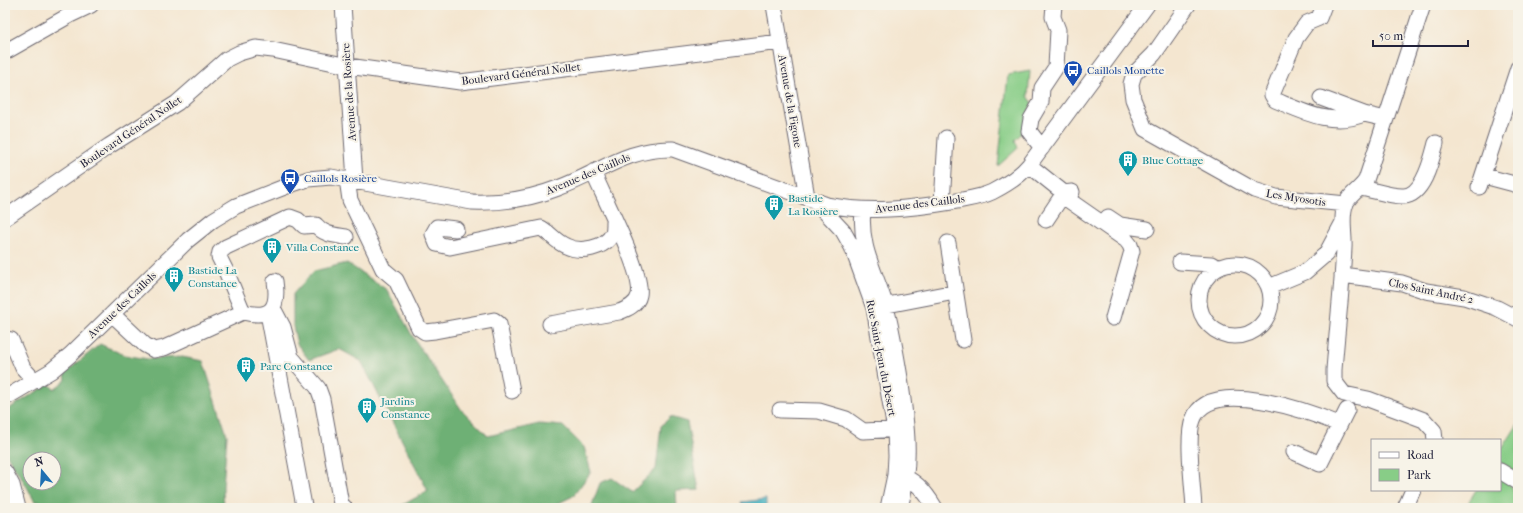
<svg xmlns="http://www.w3.org/2000/svg" width="1523" height="513" font-family="'IM FELL French Canon',serif">
<rect width="100%" height="100%" fill="#f7f3e8"/>
<filter id="ink" filterUnits="userSpaceOnUse"><feTurbulence type="fractalNoise" baseFrequency=".025" numOctaves="2"/><feDisplacementMap in="SourceGraphic" scale="8" xChannelSelector="R" yChannelSelector="G"/><feConvolveMatrix kernelMatrix="1 2 1 2 8 2 1 2 1" color-interpolation-filters="sRGB"/></filter>
<filter id="wash" filterUnits="userSpaceOnUse"><feTurbulence type="fractalNoise" baseFrequency=".012" numOctaves="4" result="noise"/><feDisplacementMap in="SourceGraphic" scale="16" xChannelSelector="R" yChannelSelector="G"/><feGaussianBlur stdDeviation="0.9" result="paint"/><feColorMatrix in="noise" values="0 0 0 0 0 0 0 0 0 0 0 0 0 0 0 0 0 1.4 0 .05"/><feComposite in="paint" operator="in"/></filter>
<g filter="url(#wash)">
<rect width="100%" height="100%" fill="#f4e6d0"/>
<!-- green -->
<path fill="#88cd87" stroke="#557861" d="M1030,71L1028,96L1032,102L1021,134L1015,140L1018,148L998,166L1008,75Z
M1518,424V473L1500,462V452Z
M1500,475L1508,481L1518,500L1514,508H1465L1476,490H1500Z"/>
<!-- forest -->
<path fill="#6eb074" stroke="#486958" fill-rule="evenodd" d="M347,263L387,290L413,337L461,409L488,436L539,424L563,426L584,447L591,472L573,496L549,508H397L428,491L361,361L339,349L309,360L297,344L293,326V294L314,271Z
M100,344L124,355L148,359L182,357L203,361L227,435L223,487L224,508H40L39,501L35,502L27,487L5,452V411L49,384L54,389L66,380L65,373ZM30,459H54V483H30Z
M670,417L687,422L699,490L676,491L677,508H591L600,483L612,478L632,492L656,469L661,426Z"/>
<!-- water -->
<path fill="#41afbe" stroke="#32687c" d="M766,499V508H744L742,502Z"/>
</g>
<g filter="url(#ink)">
<g fill="none" stroke-linecap="round" stroke-linejoin="round">
<defs>
<path id="minor" d="M343,5L355,180
M774,5L807,197
M1188,5L1154,54L1134,74L1131,84L1133,99L1145,129L1254,190L1276,197L1346,204
M1324,5L1319,18L1307,23L1296,38L1272,95L1275,100C1304,112 1332,127 1364,114
M1423,5L1366,180C1361,189 1351,193 1346,203C1340,216 1345,234 1344,248C1342,289 1337,330 1334,370V381L1344,394L1368,399L1424,420L1434,431L1435,440
M5,52L70,15L91,5
M1321,98L1364,114L1386,119
M1042,148L1029,131L1031,119L1041,102L1042,88L1056,67L1058,30L1053,17L1054,5
M1029,165L1064,193L1072,192
M1484,176L1518,185
M347,179L350,200L383,269L396,280L419,328L425,332L435,331L494,320L499,324L512,391
M1479,187L1518,68
M1361,188C1373,190 1393,197 1404,196C1424,195 1432,158 1436,143
M815,201L843,231L852,247L874,308L895,430L896,456L895,475L888,508
M942,203L946,138
M863,210C859,246 875,271 885,304C892,328 896,354 900,378C907,425 912,462 900,508
M1108,217L1120,225L1147,229
M5,218L109,146L177,103L227,59L239,53L256,48L273,50L348,66L460,82L780,42
M1046,220L1064,193L1067,199L1126,240L1130,245L1132,251L1113,318
M456,229L437,227L433,234L437,244L450,247L541,228C550,233 556,242 566,246C580,253 605,249 613,233C614,230 614,225 614,221
M948,243L963,340
M1180,262L1211,264L1218,268
M1199 300a36 36 0 1 1 72 0a36 36 0 1 1-72 0Z
M1342,275L1402,283L1426,291L1464,297L1497,308L1518,319
M1269,287L1305,272L1326,254L1342,224
M877,307L955,292
M273,308L283,327L291,357L318,388L322,399L341,504L345,508
M243,312C271,319 279,309 275,281
M268,313L304,506
M112,314L145,345L154,350L164,348L243,312L226,271L219,257L220,252L226,247L290,217L298,220L304,226L316,225C324,235 334,235 346,237
M550,324L619,312C627,309 637,305 639,295C644,274 603,196 593,172
M5,339L11,340L23,368L35,381
M5,398L51,371L70,355L188,240L213,220L236,206L287,186L308,179L331,177L472,202C502,203 530,199 558,188C600,173 626,148 673,149L827,205C869,213 909,209 951,202C965,199 980,198 992,192C1006,185 1019,177 1029,165L1147,5
M780,410L819,411L846,419L863,431L904,429
M1294,452L1320,464L1347,410
M1500,471L1518,482
M5,472L12,485L18,508
M900,476C916,479 927,494 935,508
M1194,508C1193,487 1186,437 1193,420C1208,375 1310,412 1339,424
M1405,508L1413,490"/>
</defs>
<!-- minor casing -->
<use href="#minor" stroke="#6c676f" stroke-width="17"/>
<!-- minor -->
<use href="#minor" stroke="#fff" stroke-width="15"/>
</g>
</g>
<!-- icons -->
<defs>
<symbol id="bus-pin" viewBox="-11 -11 22 30"><path d="M0 17L-7.5 6A9.5 9.5 0 1 1 7.5 6Z" fill="#1a4fb4" stroke="#f7f3e8"/><path d="M-5-6H5V4H4V6H2V4H-2V6H-4V4H-5ZM-3.5-4V0h7V-4ZM-3.5 1.2v1.5H-2V1.2ZM2 1.2v1.5H3.5V1.2Z" fill="#fff"/></symbol>
<symbol id="building-pin" viewBox="-11 -11 22 30"><path d="M0 17L-7.5 6A9.5 9.5 0 1 1 7.5 6Z" fill="#0f9aa8" stroke="#f7f3e8"/><path d="M-4-6H4V6H1V3H-1V6H-4ZM-2.5-4.3h1.7v1.8h-1.7ZM.8-4.3h1.7v1.8H.8ZM-2.5-1h1.7V.8h-1.7ZM.8-1h1.7V.8H.8Z" fill="#fff"/></symbol>
</defs>
<g fill-rule="evenodd">
<use href="#bus-pin" x="1062" y="59" width="22" height="30"/>
<use href="#building-pin" x="1117" y="149" width="22" height="30"/>
<use href="#bus-pin" x="279" y="167" width="22" height="30"/>
<use href="#building-pin" x="763" y="193" width="22" height="30"/>
<use href="#building-pin" x="261" y="236" width="22" height="30"/>
<use href="#building-pin" x="163" y="265" width="22" height="30"/>
<use href="#building-pin" x="235" y="355" width="22" height="30"/>
<use href="#building-pin" x="356" y="396" width="22" height="30"/>
</g>
<g text-anchor="middle" dominant-baseline="central" stroke-width="4" stroke-linejoin="round" paint-order="stroke">
<!-- transit labels -->
<g font-size="11" fill="#164399" stroke="#f7f3e8" text-anchor="start">
<text x="1087" y="70">Caillols Monette</text>
<text x="304" y="178">Caillols Rosière</text>
</g>
<!-- street labels -->
<g font-size="11" fill="#22223b" stroke="#f7f3e8">
<text transform="translate(521 74) rotate(-7)">Boulevard Général Nollet</text>
<text transform="translate(349 92) rotate(-94)">Avenue de la Rosière</text>
<text transform="translate(790 101) rotate(80)">Avenue de la Figone</text>
<text transform="translate(131 132) rotate(-34)">Boulevard Général Nollet</text>
<text transform="translate(588 174) rotate(-23)">Avenue des Caillols</text>
<text transform="translate(1296 198) rotate(9)">Les Myosotis</text>
<text transform="translate(920 204) rotate(-7)">Avenue des Caillols</text>
<text transform="translate(1431 291) rotate(12)">Clos Saint André 2</text>
<text transform="translate(122 305) rotate(-44)">Avenue des Caillols</text>
<text transform="translate(881 358) rotate(79)">Rue Saint-Jean du Désert</text>
</g>
<!-- culture labels -->
<g font-size="11" fill="#0d838f" stroke="#f7f3e8" text-anchor="start">
<text x="1142" y="160">Blue Cottage</text>
<text x="788" y="198">Bastide<tspan x="788" dy="13">La Rosière</tspan></text>
<text x="286" y="247">Villa Constance</text>
<text x="188" y="270">Bastide La<tspan x="188" dy="13">Constance</tspan></text>
<text x="260" y="366">Parc Constance</text>
<text x="381" y="401">Jardins<tspan x="381" dy="13">Constance</tspan></text>
</g>
</g>
<!-- margin -->
<rect width="1523" height="513" fill="none" stroke="#f7f3e8" stroke-width="20"/>
<!-- legend -->
<rect x="1371" y="439" width="130" height="52" fill="#f7f3e8" stroke="#a29fa3"/>
<rect x="1379" y="452" width="20" height="6" fill="#ffffff" stroke="#a29fa3"/>
<text x="1407" y="459" font-size="12" fill="#22223b">Road</text>
<rect x="1379" y="469" width="20" height="12" fill="#88cd87" stroke="#a29fa3"/>
<text x="1407" y="479" font-size="12" fill="#22223b">Park</text>
<!-- north arrow -->
<g transform="translate(42 471) rotate(342)"><circle r="19" fill="#f7f3e8" stroke="#a29fa3"/>
<path d="M0-3L7 15L0 10L-7 15Z" fill="#1f6fb2"/>
<text y="-6" font-size="11" font-weight="bold" text-anchor="middle" fill="#22223b">N</text>
</g>
<!-- scale -->
<path d="M1373 40v6h95v-6" fill="none" stroke="#22223b" stroke-width="2"/>
<text x="1379" y="40" font-size="12" fill="#22223b" stroke="#f7f3e8" stroke-width="3" paint-order="stroke">50 m</text>
</svg>
